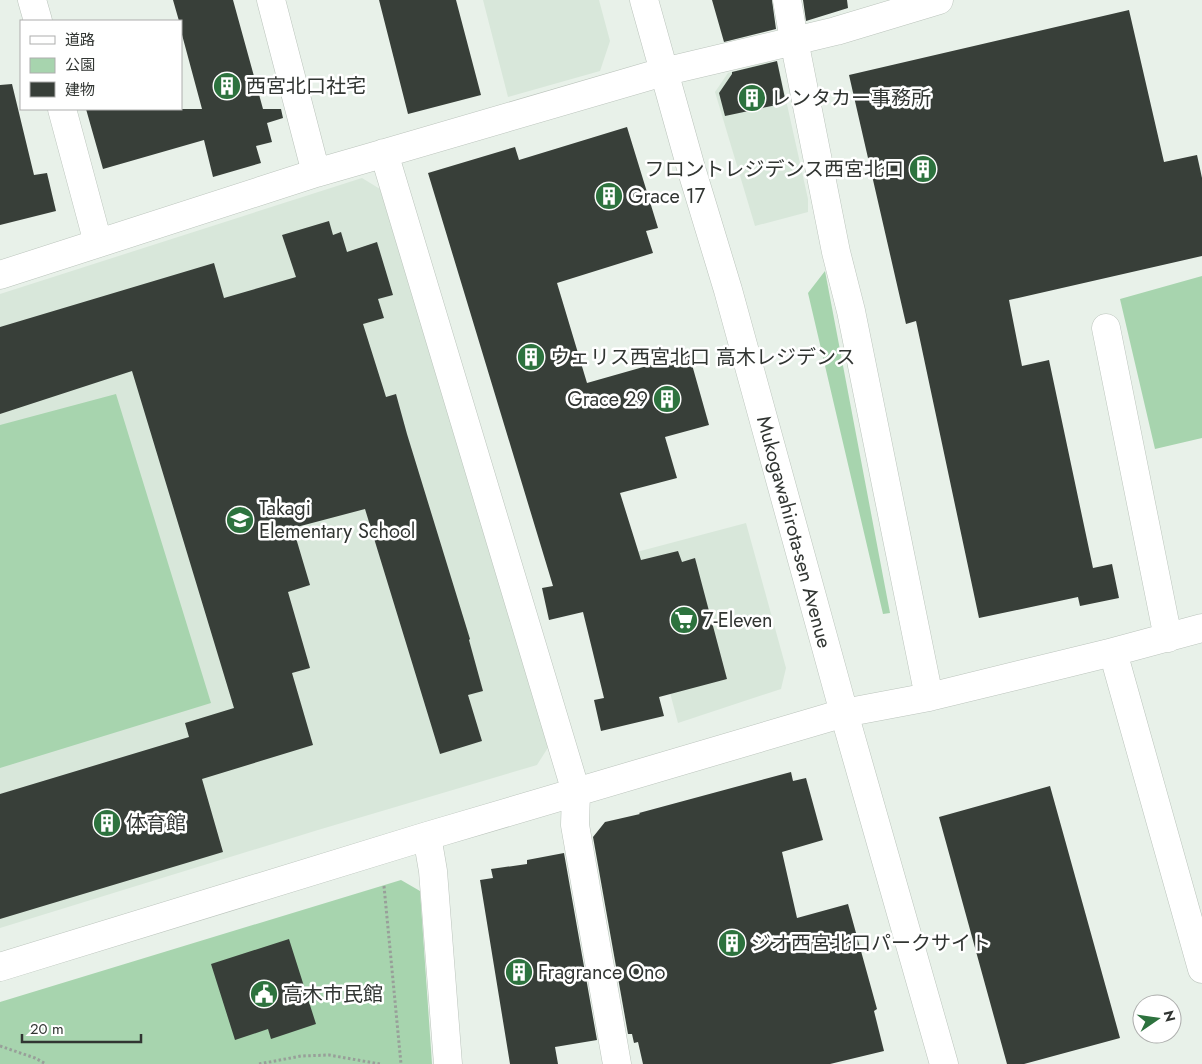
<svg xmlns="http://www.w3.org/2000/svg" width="1202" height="1064" font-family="Jost,'Noto Sans JP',sans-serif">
<rect width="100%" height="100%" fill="#e8f1e9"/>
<!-- built -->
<path fill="#d8e7da" d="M483,0H599L610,41L600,71L508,97Z
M767,62L778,64L808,199V212L755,226L715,92L728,73Z
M362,178L380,189L549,746L537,765L318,830L0,928V294Z
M746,523L786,668L781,689L678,723L633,553Z"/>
<!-- green -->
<path fill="#a7d4ae" d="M825,271L890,613L883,614L808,293Z
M1202,276V438L1155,449L1120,299Z
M116,394L211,703L0,768V425Z
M401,880L420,891L432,1064H0V1002Z"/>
<!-- building -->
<path fill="#383f39" d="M173,0H233L263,109H281L283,118L267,123L272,142L256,146L261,163L213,177L204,140L103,169L86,109H202L181,31V21H179Z
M379,0H456L481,95L408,114Z
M712,0H772L776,29L724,42Z
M803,0H847L848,8L806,21Z
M1129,10L1164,162L1197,155L1202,178V256L1009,300L1022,366L1049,360L1093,568L1112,564L1119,598L1080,606L1078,597L979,618L916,321L906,324L849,75Z
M777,61L786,103L725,116L719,93L732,74V72Z
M12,84L34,175L47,173L56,211L0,225V85Z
M627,127L658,228L646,231L653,253L557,283L587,383L689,354L709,425L665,437L677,478L620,493L641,560L678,551L682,562L695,558L727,679L659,697L664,716L601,731L594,700L604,698L583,612L549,620L542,588L553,586L428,173L515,147L519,160Z
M329,221L333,235L341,232L347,252L377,242L393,295L378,299L384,318L363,324L386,397L396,394L407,434L470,639L469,640L483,691L468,695L482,741L440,754L365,509L293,528L310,585L288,592L310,668L292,673L313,745L202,779L223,852L0,919V794L189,737L185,723L234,708L132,371L0,414V327L214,263L224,298L296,277L282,235Z
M791,772L793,781L806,778L823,840L782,852L797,918L848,904L877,1009L874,1011L884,1051L830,1064H643L638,1042L634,1043L632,1034H628L593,837L605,822L640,814L639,813Z
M1050,786L1120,1038L1024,1064H1007L939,817Z
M564,853L597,1040L555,1047L558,1064H510L480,880L493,878L491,869L527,864V860Z
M289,939L316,1024L271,1039L268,1029L235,1040L211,964Z"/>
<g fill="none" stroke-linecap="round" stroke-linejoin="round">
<defs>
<path id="minor" d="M32,0L38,21
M271,0L316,173
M644,0L691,168L728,290L844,713L944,1064
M787,0L794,40L836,252L851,311L929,697
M62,109L98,243
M384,153L576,792L575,825L617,1064
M0,275L316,173L375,156L663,72L836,31L939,0
M1106,328L1168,638
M1113,652L1202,969
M427,836L433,871L448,1064
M0,967L427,836L844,713L929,697L1113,652L1202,628"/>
</defs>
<!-- minor casing -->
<use href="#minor" stroke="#bbc4bc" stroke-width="29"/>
<!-- path -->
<path stroke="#989f99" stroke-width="3" stroke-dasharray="2.5 2.5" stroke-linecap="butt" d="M384,886L401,1064
M0,1046L35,1058L46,1064
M259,1064L301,1056L329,1055L380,1064"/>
<!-- minor -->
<use href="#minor" stroke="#fff" stroke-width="28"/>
</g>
<!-- icons -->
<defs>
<symbol id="building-disc" viewBox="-11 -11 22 22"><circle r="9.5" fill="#2d723e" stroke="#fff"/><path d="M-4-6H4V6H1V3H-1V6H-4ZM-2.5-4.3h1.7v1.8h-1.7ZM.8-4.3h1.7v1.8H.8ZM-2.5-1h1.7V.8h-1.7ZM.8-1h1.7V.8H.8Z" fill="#fff"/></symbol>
<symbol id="school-disc" viewBox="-11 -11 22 22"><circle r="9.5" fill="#2d723e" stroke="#fff"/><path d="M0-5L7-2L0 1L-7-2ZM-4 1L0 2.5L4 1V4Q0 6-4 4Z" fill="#fff"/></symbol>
<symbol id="supermarket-disc" viewBox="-11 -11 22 22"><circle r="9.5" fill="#2d723e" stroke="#fff"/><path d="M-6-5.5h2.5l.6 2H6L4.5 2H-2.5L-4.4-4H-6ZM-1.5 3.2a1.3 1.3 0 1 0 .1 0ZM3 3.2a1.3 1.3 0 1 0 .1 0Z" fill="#fff"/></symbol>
<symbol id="civic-disc" viewBox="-11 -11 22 22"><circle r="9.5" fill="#2d723e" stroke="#fff"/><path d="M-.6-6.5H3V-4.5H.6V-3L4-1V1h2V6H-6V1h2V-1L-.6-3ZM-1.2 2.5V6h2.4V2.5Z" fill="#fff"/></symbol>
</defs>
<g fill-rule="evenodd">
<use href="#building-disc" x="211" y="70" width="32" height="32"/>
<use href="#building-disc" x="736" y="82" width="32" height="32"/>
<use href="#building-disc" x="907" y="153" width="32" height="32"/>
<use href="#building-disc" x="593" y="180" width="32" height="32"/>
<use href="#building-disc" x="515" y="341" width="32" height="32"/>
<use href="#building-disc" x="651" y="383" width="32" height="32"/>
<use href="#school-disc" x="224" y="504" width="32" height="32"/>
<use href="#supermarket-disc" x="668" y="604" width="32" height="32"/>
<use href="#building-disc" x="91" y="807" width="32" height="32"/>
<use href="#building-disc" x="716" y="927" width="32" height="32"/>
<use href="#building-disc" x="503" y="956" width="32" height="32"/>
<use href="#civic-disc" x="248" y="978" width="32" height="32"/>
</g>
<g text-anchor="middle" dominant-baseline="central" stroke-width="5" stroke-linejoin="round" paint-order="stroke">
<!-- poi labels -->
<g font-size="20" fill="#313532" stroke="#fff" text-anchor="start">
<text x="246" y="86">西宮北口社宅</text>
<text x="771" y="98">レンタカー事務所</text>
<text x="904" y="169" text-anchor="end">フロントレジデンス西宮北口</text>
<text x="628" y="196">Grace 17</text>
<text x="550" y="357">ウェリス西宮北口 高木レジデンス</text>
<text x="648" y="399" text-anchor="end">Grace 29</text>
<text x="259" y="508">Takagi<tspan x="259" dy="23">Elementary School</tspan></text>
<text x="703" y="620">7-Eleven</text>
<text x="126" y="823">体育館</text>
<text x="751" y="943">ジオ西宮北口パークサイト</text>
<text x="538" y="972">Fragrance Ono</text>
<text x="283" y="994">高木市民館</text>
</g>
<!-- street labels -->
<g font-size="20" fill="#313532" stroke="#fff">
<text transform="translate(794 532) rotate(75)">Mukogawahirota-sen Avenue</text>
</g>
</g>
<!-- legend -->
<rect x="20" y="20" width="162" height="90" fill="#ffffff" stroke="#adaead"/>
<rect x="30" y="36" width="25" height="8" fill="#ffffff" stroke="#adaead"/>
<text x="65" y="45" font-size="15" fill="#313532">道路</text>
<rect x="30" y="58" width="25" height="15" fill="#a7d4ae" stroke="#adaead"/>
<text x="65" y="70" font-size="15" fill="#313532">公園</text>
<rect x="30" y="82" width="25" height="15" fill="#383f39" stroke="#adaead"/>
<text x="65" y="95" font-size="15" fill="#313532">建物</text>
<!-- north arrow -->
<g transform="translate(1157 1019) rotate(77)"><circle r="24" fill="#ffffff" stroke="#adaead"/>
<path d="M0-4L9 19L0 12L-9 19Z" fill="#2d723e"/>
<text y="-8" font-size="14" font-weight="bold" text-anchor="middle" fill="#313532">N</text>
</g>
<!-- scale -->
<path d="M22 1034v8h119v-8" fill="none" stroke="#313532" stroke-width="2.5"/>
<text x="30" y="1034" font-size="15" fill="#313532" stroke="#ffffff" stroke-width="4" paint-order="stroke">20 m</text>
</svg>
